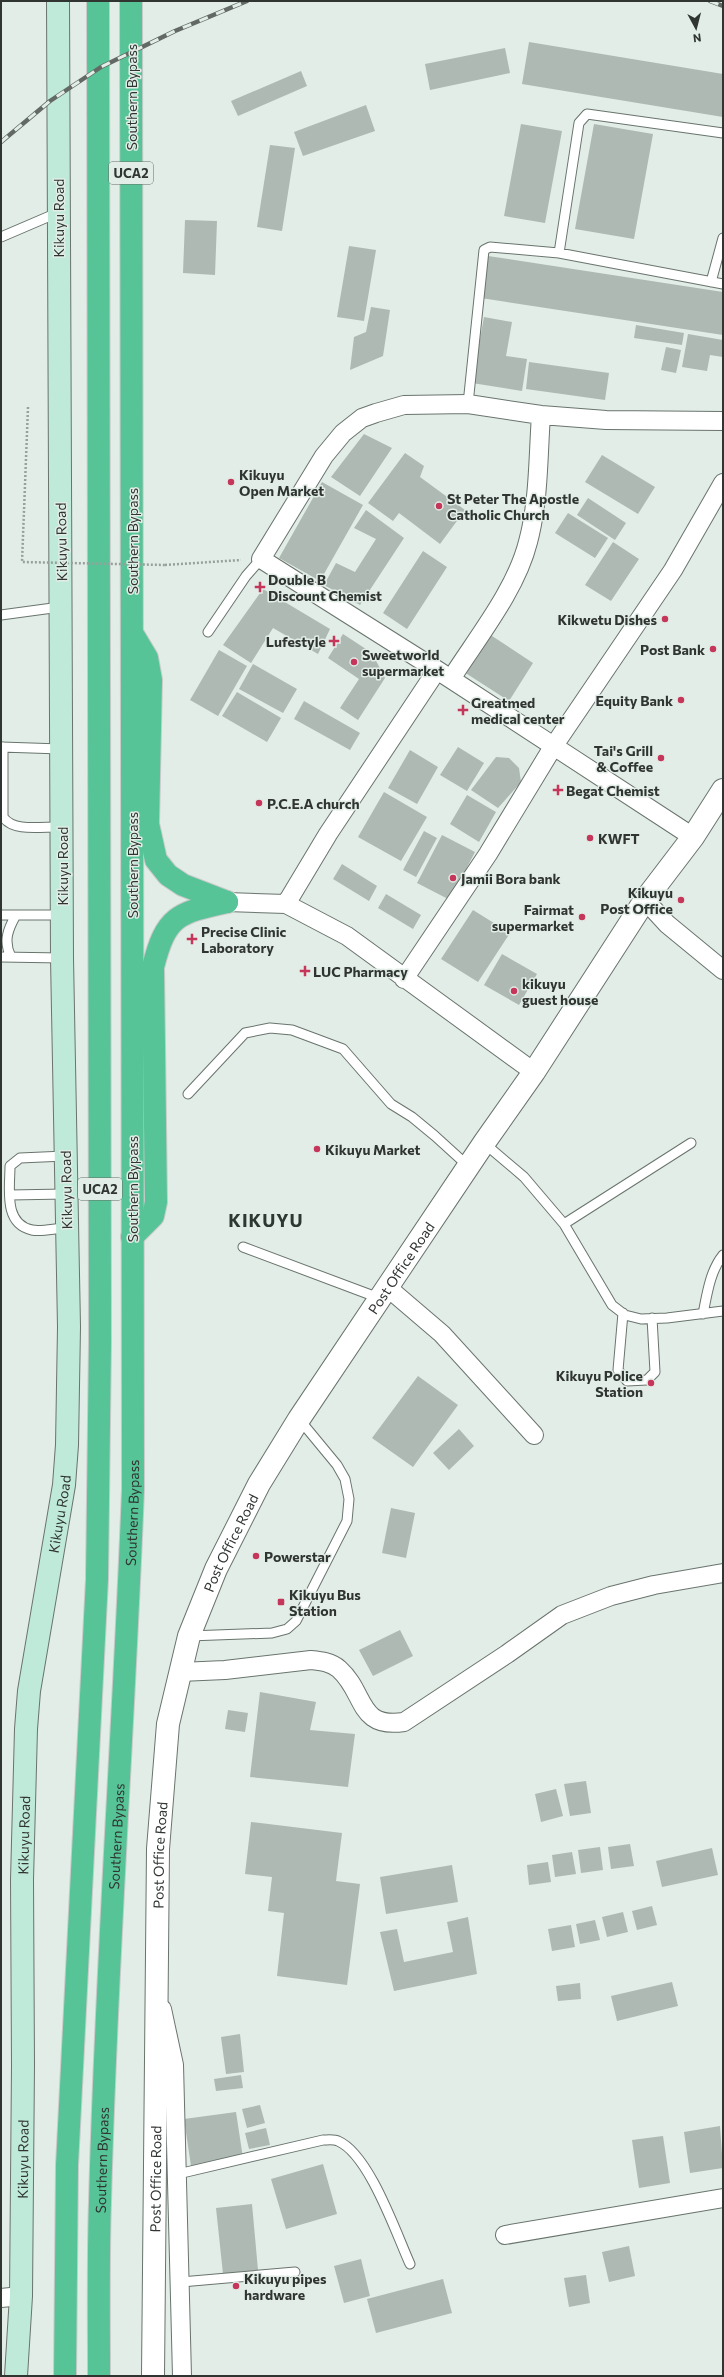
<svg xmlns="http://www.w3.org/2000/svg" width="724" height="2377" font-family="Commissioner,sans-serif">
<rect width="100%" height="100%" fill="#e1ede6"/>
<!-- building -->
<path fill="#adb9b2" d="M529,42L723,74V117L522,84Z
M505,48L510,73L430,90L425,64Z
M301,71L307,86L238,116L231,101Z
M366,105L375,131L303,156L294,132Z
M521,124L562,131L545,223L504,216Z
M594,124L653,134L634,239L575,229Z
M270,145L295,148L282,231L257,227Z
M185,220L217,221L215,275L183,273Z
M349,246L376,250L364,321L337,317Z
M488,256L723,292V335L481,298Z
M371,307L390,310L383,356L350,370L354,337L366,332Z
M484,317L512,322L506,356L527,359L522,391L472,383Z
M636,325L684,333L682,345L634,338Z
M688,334L723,340V357L710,355L707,371L682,367Z
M666,347L681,350L676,373L661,370Z
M529,362L609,373L605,400L526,389Z
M364,434L392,448L360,496L331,477Z
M405,453L424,466L420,477L465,510L440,544L399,513L393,521L368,503Z
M602,455L655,487L638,514L585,482Z
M322,482L363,505L320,581L279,558Z
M588,498L626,523L615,540L577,515Z
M366,510L404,538L360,605L324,585L336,563L355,572L376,539L354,528Z
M568,513L608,538L595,558L555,533Z
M613,542L639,559L611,601L585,585Z
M423,551L447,567L407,629L383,613Z
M263,589L330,629L318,654L273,628L251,663L223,645Z
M343,634L372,653L385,678L358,720L340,708L359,679L328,658Z
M489,634L533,663L509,701L464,672Z
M219,650L247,666L218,716L190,700Z
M253,664L297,689L283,713L239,689Z
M237,692L281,718L267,742L222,716Z
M304,701L360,733L350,750L294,719Z
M458,747L484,763L467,791L440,775Z
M410,750L438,767L417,804L388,788Z
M496,757L509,758L519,768L521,782L498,808L471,790Z
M384,792L427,817L401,861L358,837Z
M467,795L496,812L479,842L450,824Z
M424,831L437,838L416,877L403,870Z
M442,835L475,852L450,900L417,883Z
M342,864L377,886L369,901L333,879Z
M386,894L421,915L413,929L378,908Z
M473,910L510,933L478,982L441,959Z
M502,954L537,974L519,1005L484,985Z
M418,1376L458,1405L413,1467L372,1438Z
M459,1429L474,1446L449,1470L433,1453Z
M391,1508L415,1513L406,1558L382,1553Z
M400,1630L413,1656L373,1676L359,1650Z
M260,1692L316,1702L310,1730L355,1734L348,1787L250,1777Z
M228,1710L248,1713L245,1732L225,1729Z
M586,1781L591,1813L570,1816L564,1784Z
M556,1789L563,1816L541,1822L535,1794Z
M251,1822L342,1833L336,1881L360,1884L347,1985L277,1976L284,1913L268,1911L272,1877L245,1874Z
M630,1844L634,1866L611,1869L608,1847Z
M600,1847L603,1870L581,1873L578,1850Z
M712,1848L718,1875L662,1887L656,1861Z
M572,1852L576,1874L555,1877L552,1855Z
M548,1862L551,1882L529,1885L527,1865Z
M452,1865L458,1902L386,1914L380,1877Z
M652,1906L657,1925L637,1930L632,1911Z
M623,1912L628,1932L607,1937L602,1917Z
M468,1917L477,1974L394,1991L380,1932L397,1929L404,1962L453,1952L447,1922Z
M595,1920L600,1940L580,1944L576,1924Z
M571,1925L575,1947L552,1951L548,1929Z
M672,1982L678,2006L617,2021L611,1996Z
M580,1983L581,1999L558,2001L556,1986Z
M240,2034L244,2072L226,2074L221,2037Z
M241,2075L243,2088L216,2091L214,2079Z
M260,2105L265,2123L247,2128L242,2109Z
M236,2112L243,2158L191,2166L184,2119Z
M720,2126L723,2168L690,2173L684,2132Z
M266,2128L270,2145L249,2149L245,2133Z
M663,2136L670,2183L639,2188L632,2140Z
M323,2164L337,2214L286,2229L271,2179Z
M252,2204L258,2270L223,2274L216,2208Z
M629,2246L635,2276L609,2282L602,2252Z
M361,2259L370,2296L344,2303L334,2266Z
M586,2275L590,2303L569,2307L564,2278Z
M443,2279L452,2313L376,2333L367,2299Z"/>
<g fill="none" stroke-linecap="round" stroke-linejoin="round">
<defs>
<path id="service" d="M1,237L57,213
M559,253L579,123L587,114L723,133
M711,282L723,238
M468,404L484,250L490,247L559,253L723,284
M1,615L60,607
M208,632L246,576L261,559
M1,747L61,749
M3,747V817C14,833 44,826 62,827
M1,915H62
M1,957L62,958
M11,957C3,941 8,929 16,915
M188,1094L245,1033L270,1028L292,1030L343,1049L391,1104L412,1117L435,1136L468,1166
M484,1143L524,1177L564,1224L612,1305L625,1315L641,1319L667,1318L723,1311
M65,1156L20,1158L10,1166C10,1188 3,1224 32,1230C42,1232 56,1228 66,1228
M10,1195L65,1194
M564,1224L691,1143
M243,1247L379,1298
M623,1313L618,1370L627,1381L647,1380L655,1372L652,1318
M703,1314C707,1294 710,1271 723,1255
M189,1636L272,1633L287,1629L296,1621L347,1521L349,1499L345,1479L337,1465L299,1419
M178,2174L323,2140C327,2140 334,2139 338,2141C369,2154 396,2233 410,2264
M181,2282L295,2272"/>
<path id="minor" d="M451,679C477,638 516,590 528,542C539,501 538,457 541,415
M693,837L437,670L261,559L324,456L343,433L362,418L376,413L404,405L468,404L541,415L606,420L723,421
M645,900L667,924L723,970
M227,902L286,904L347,936L534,1072
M286,904L328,834L437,670
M404,979L488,854L553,747L673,570L723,483
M387,1287L442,1334L534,1435
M180,1672L225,1670L311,1660C321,1661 331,1662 339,1669C366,1693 357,1729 404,1722L507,1654L562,1615L611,1596L654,1585L723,1573
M162,2009L174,2065L182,2376
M505,2235L723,2198
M1,2298L21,2296"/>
<g id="tertiary">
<path id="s1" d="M153,2376L158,1849L168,1724L189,1636L216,1569L259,1484L299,1419L484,1143L534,1072L645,900L693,837L723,790"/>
</g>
<g id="secondary">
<path id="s2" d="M16,2376L21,2296L23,2065L22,1880L26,1729L29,1691L64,1485L67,1445L69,1327L62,958L58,1"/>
</g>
<g id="trunk">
<path d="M132,633L147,658L151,680L148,824L156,860L168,875L183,885L227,902"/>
<path d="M132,1237L153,1216L156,1202L153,967C166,916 177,913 227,902"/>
<path d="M65,2376L67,2165L97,1579L100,1342L98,1"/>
<path id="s3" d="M99,2376C99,2318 98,2260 100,2202C106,1964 124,1726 133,1489L131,1"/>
</g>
</defs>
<!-- service casing -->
<use href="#service" stroke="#69746d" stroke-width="11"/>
<!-- minor casing -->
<use href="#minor" stroke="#69746d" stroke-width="20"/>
<!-- tertiary casing -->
<use href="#tertiary" stroke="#69746d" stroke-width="24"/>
<!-- secondary casing -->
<use href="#secondary" stroke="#69746d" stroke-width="24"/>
<!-- trunk casing -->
<use href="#trunk" stroke="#c9caca" stroke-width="24"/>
<!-- path -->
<path stroke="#97a09b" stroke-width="2.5" stroke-dasharray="2 2" stroke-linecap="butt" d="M165,565L241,560"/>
<!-- service -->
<use href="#service" stroke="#fff" stroke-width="9"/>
<!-- minor -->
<use href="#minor" stroke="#fff" stroke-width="18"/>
<!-- tertiary -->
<use href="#tertiary" stroke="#fff" stroke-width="22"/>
<!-- secondary -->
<use href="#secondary" stroke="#bfe9d8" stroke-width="22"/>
<!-- trunk -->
<use href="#trunk" stroke="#56c497" stroke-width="22"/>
<defs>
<path id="rail" d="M710,1L723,6
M1,142L50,101L101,67L175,31L247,1"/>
</defs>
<!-- rail casing -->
<use href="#rail" stroke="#636a66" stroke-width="4.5"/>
<!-- rail -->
<use href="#rail" stroke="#e1ede6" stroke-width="3" stroke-dasharray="9" stroke-linecap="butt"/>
<!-- path-bridge -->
<path stroke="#97a09b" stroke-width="2.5" stroke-dasharray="2 2" stroke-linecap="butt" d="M28,407L22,562L165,565"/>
</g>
<!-- markers -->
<g fill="#c6365a" stroke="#e1ede6" stroke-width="1.5">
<circle cx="231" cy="482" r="4"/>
<circle cx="439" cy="506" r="4"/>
<path d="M258 581h4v4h4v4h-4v4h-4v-4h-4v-4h4z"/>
<circle cx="665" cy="619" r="4"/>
<path d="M332 635h4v4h4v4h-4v4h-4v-4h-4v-4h4z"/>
<circle cx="713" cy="649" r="4"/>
<circle cx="354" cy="662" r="4"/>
<circle cx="681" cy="700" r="4"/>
<path d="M461 704h4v4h4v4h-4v4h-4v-4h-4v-4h4z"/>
<circle cx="661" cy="758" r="4"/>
<path d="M556 784h4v4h4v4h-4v4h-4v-4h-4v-4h4z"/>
<circle cx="259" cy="803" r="4"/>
<circle cx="590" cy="838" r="4"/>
<circle cx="453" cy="878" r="4"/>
<circle cx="681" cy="900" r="4"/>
<circle cx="582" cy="917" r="4"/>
<path d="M190 933h4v4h4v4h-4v4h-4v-4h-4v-4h4z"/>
<path d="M303 965h4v4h4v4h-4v4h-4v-4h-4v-4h4z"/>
<circle cx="514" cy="991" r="4"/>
<circle cx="317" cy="1149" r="4"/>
<circle cx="651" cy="1383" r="4"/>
<circle cx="256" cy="1556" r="4"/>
<rect x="277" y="1598" width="8" height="8" rx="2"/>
<circle cx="236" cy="2286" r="4"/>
</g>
<g text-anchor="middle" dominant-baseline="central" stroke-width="3" stroke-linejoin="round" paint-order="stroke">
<!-- shield labels -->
<g fill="#e1ede6" stroke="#656c68" stroke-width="1">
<rect x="109" y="162" width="44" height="22" rx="3"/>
<rect x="78" y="1178" width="44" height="22" rx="3"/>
</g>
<g font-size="13" font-weight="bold" fill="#303532">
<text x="131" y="173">UCA2</text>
<text x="100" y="1189">UCA2</text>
</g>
<!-- street labels -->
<g font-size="14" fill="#303532" stroke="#e1ede6">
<text transform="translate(131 97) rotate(-90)">Southern Bypass</text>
<text transform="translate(58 218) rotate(-90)">Kikuyu Road</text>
<text transform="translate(132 541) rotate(-90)">Southern Bypass</text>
<text transform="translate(61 542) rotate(-91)">Kikuyu Road</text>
<text transform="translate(132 865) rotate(-90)">Southern Bypass</text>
<text transform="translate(62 866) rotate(-90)">Kikuyu Road</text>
<text transform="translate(132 1189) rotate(-90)">Southern Bypass</text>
<text transform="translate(66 1190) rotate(-91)">Kikuyu Road</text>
<text stroke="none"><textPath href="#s1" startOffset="1169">Post Office Road</textPath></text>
<text stroke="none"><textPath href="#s3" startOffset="864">Southern Bypass</textPath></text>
<text stroke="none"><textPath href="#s2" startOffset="865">Kikuyu Road</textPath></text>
<text stroke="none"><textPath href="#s1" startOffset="845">Post Office Road</textPath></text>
<text stroke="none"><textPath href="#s2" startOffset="541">Kikuyu Road</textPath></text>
<text stroke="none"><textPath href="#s3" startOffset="540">Southern Bypass</textPath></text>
<text stroke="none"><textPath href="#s1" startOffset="521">Post Office Road</textPath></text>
<text stroke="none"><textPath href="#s2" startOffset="217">Kikuyu Road</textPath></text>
<text stroke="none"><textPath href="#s3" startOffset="216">Southern Bypass</textPath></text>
<text stroke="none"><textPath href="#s1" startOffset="197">Post Office Road</textPath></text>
</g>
<!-- poi labels -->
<g font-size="14" font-weight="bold" fill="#303532" stroke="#e1ede6" text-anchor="start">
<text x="239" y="474">Kikuyu<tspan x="239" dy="16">Open Market</tspan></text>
<text x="447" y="498">St Peter The Apostle<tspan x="447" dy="16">Catholic Church</tspan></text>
<text x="268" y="579">Double B<tspan x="268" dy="16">Discount Chemist</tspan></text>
<text x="657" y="619" text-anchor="end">Kikwetu Dishes</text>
<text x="326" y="641" text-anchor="end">Lufestyle</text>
<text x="705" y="649" text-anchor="end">Post Bank</text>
<text x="362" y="654">Sweetworld<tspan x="362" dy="16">supermarket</tspan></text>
<text x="673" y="700" text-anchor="end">Equity Bank</text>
<text x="471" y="702">Greatmed<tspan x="471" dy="16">medical center</tspan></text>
<text x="653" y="750" text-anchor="end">Tai's Grill<tspan x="653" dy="16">&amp; Coffee</tspan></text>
<text x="566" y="790">Begat Chemist</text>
<text x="267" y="803">P.C.E.A church</text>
<text x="598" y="838">KWFT</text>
<text x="461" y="878">Jamii Bora bank</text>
<text x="673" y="892" text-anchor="end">Kikuyu<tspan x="673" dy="16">Post Office</tspan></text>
<text x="574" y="909" text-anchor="end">Fairmat<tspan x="574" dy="16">supermarket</tspan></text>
<text x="201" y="931">Precise Clinic<tspan x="201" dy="16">Laboratory</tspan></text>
<text x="313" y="971">LUC Pharmacy</text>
<text x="522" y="983">kikuyu<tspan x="522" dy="16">guest house</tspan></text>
<text x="325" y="1149">Kikuyu Market</text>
<text x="643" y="1375" text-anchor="end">Kikuyu Police<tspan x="643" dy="16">Station</tspan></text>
<text x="264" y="1556">Powerstar</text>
<text x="289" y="1594">Kikuyu Bus<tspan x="289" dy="16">Station</tspan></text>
<text x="244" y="2278">Kikuyu pipes<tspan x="244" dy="16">hardware</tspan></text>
</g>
<!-- district labels -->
<g font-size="18" font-weight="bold" letter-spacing="1" fill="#2e3832" stroke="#e1ede6">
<text x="266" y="1220">KIKUYU</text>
</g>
</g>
<!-- border -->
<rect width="724" height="2377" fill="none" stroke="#303532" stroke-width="4"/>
<!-- north arrow -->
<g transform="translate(696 28) rotate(173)" stroke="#e1ede6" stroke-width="3" paint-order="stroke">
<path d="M0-3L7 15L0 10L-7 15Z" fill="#303532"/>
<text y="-6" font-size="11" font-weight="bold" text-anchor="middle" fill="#303532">N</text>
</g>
</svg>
